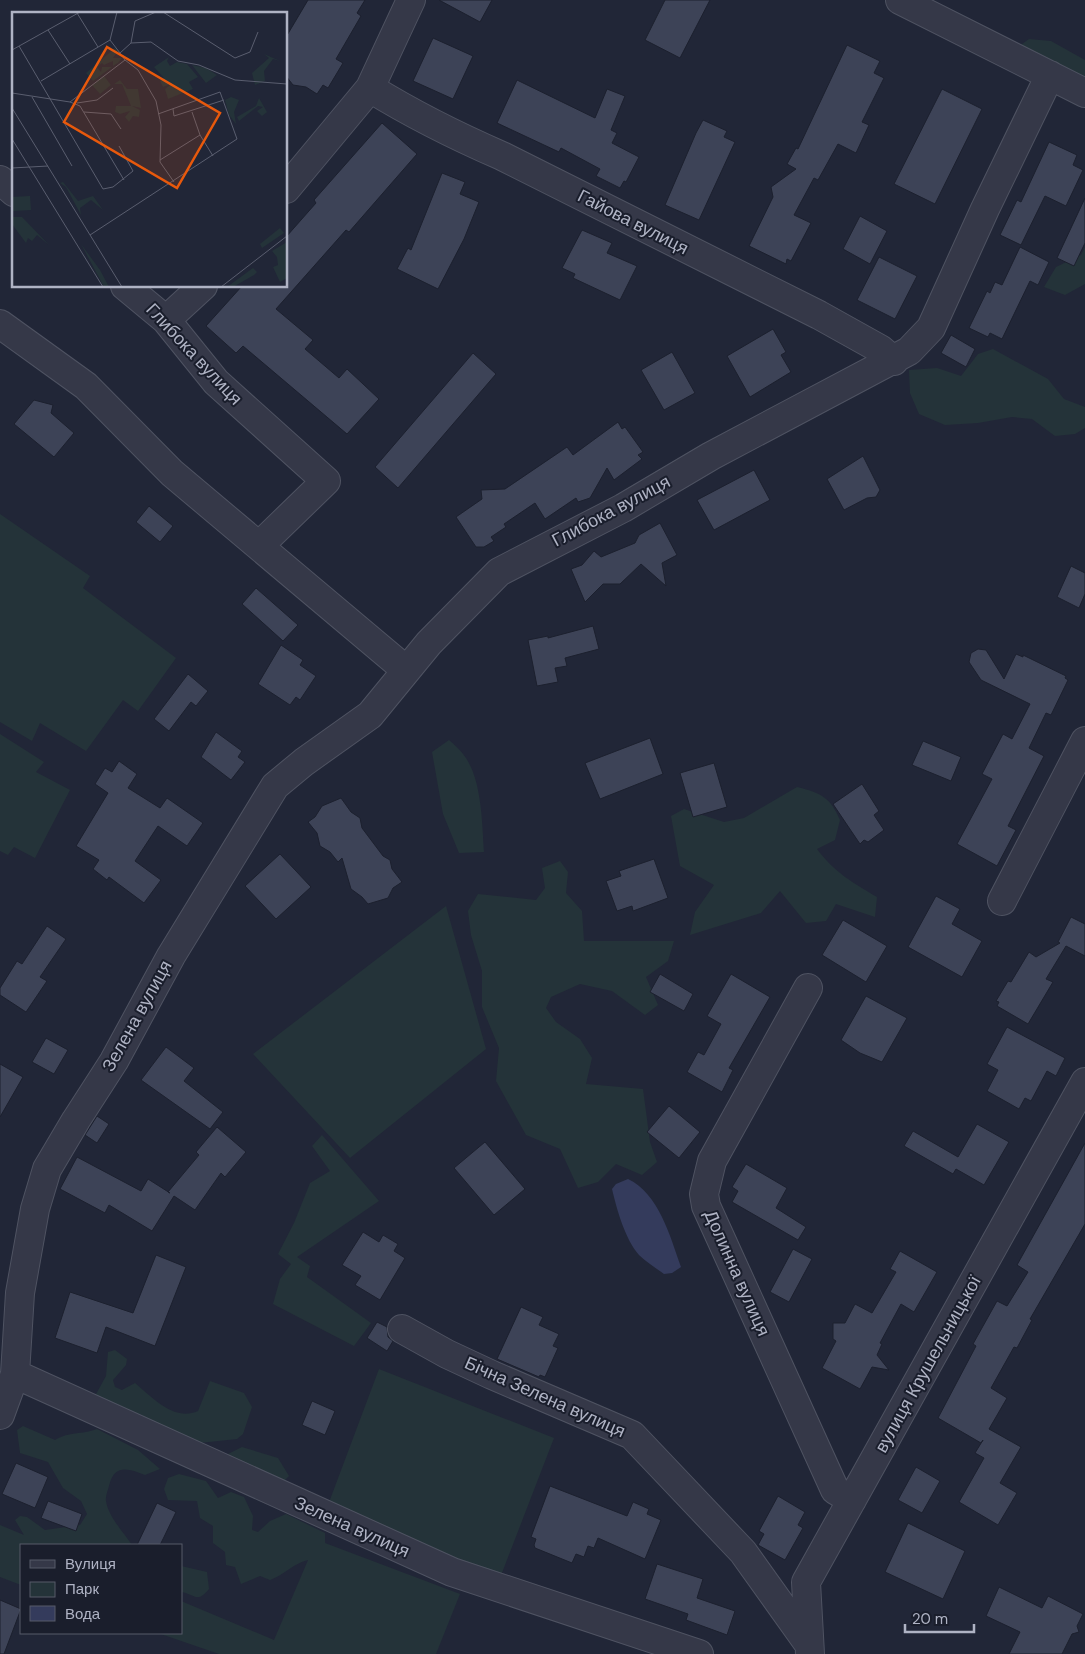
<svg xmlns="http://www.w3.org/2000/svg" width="1085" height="1654" font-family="'DM Sans',sans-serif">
<rect width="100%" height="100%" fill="#212637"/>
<!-- green -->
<path fill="#243339" d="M1029,39L1051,41L1085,60V96L1018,47Z
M1085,247V284L1065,295L1044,287L1056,267L1081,255Z
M993,349L1048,379L1064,399L1085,407V428L1075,434L1055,436L1032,419L1012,417L978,423L945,425L919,414L910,393L909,370L937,368L961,376L978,354Z
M0,514L90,576L83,588L176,658L138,711L123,700L86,751L40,723L32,741L0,722Z
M0,734L44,762L36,772L70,790L35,858L14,847L8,855L0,851Z
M449,740C454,744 459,749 463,754C482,777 482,823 484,852L459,853L443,814L432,752Z
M797,787C821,793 830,797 840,820L835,840L817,849C834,872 853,883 877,897L875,917L836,904L826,921L806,923L780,891L761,913L690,935L695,912L714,885L680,866L671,816L684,809L724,822L744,818Z
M560,861L568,872L566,893L582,911L584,941H674L668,961L646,977L658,1005L645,1015L612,991L580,984L551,997L546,1008L556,1022L580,1039L592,1058L586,1084L643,1089L650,1142L657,1162L642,1175L616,1164L598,1182L578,1188L560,1149L526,1135L496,1081L499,1048L482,1007V971L471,935L468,911L478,894L536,900L545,888L542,868Z
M446,906L486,1049L350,1158L253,1054Z
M322,1135L379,1201L297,1257L310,1266L307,1277L371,1323L354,1346L273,1304L280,1279L291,1264L278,1254L294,1223L310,1183L330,1171L312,1146Z
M115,1350L127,1359L126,1365L113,1380L115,1387L122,1390L135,1383C152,1397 174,1422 198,1411L210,1381L244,1393L252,1407L243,1434L237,1439L199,1443L95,1396L106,1376L108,1352Z
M379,1369L554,1438L500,1578L328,1505Z
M23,1426L55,1440C70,1431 81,1435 97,1429L138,1450L160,1469L145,1475C128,1468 114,1464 109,1486C108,1490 105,1497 106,1501C108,1516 124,1533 132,1545H21V1585L0,1577V1525L24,1535L15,1520L20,1516L27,1517L45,1530L80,1525L87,1514L81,1501L63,1488L48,1462L20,1453L17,1430Z
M242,1447L278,1458L289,1476L284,1481L240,1471L228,1454Z
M179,1474L206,1481L218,1498L231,1492L244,1497L253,1516L252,1530L258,1532L270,1521L286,1514L325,1533V1543L460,1594L436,1654H219L158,1633H181V1601L274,1640L308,1560C294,1563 284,1575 270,1580L260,1576L241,1584L235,1567L226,1565L225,1552L213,1543V1526L200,1518L197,1501L168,1500L164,1489L168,1478Z
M181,1566L207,1572L209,1589C197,1604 195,1594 181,1592Z"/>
<!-- water -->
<path fill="#343b5c" d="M628,1179C659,1194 670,1236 681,1267L672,1273L664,1274C656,1268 646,1262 639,1255C625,1239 617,1210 612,1189L616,1184Z"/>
<!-- building -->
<path fill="#3d4357" stroke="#1c202e" d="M308,0H365L357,13L361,16L336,59L343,63L328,88L323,85L317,94L306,87L293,85L286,76V37Z
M439,0H492L480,22Z
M665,0H710L680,58L645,40Z
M433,38L473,56L453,99L413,81Z
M847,45L880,61L874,73L884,78L862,122L869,125L856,153L838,144L818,180L814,178L794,215L811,223L791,261L787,259L786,264L749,246L773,197L771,187L796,169L787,164L796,148L798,149Z
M517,80L595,118L607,89L625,96L611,130L617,133L612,143L639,157L626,182L624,181L620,188L596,176L600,169L561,148L559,152L497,123Z
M942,89L982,109L935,204L894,184Z
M703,120L727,131L724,137L735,142L699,220L665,205L696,133Z
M382,123L417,154L349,232L346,230L276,309L313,340L305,349L339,378L347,369L379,399L347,434L243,346L236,353L206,326L242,286H286V237L316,203L314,200Z
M1049,142L1077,155L1073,165L1083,170L1066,206L1045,196L1021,245L1000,235L1017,200L1021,202Z
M442,173L465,182L460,194L479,202L464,239L438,289L397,269L408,248L411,250Z
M1085,198V243L1074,266L1057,258Z
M860,216L887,231L870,264L843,249Z
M582,230L612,243L607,253L637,266L620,300L573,278L575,274L562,268Z
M1020,247L1049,262L1038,285L1030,281L1002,339L990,333L988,337L969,328L987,291L990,293L995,282L1002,285Z
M879,257L917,276L895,319L857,300Z
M773,329L786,352L781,355L791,372L750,397L727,356Z
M951,335L975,349L966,367L941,353Z
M672,352L695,393L664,410L641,370Z
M473,353L496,374L398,488L375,467Z
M34,400L53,405L51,413L74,433L54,457L14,424Z
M618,422L622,429L625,427L643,452L638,455L642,459L614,480L607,468L590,498L578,502L576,498L545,519L535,503L504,524L506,527L491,537L494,541L484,547H476L456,517L482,499L481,490L505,489L567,447L573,455Z
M863,456L880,490L876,497L867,498L844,510L827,479Z
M754,470L770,500L714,530L697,500Z
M149,506L173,526L160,542L136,522Z
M660,523L677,555L662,563L666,586L641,564L620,584H603L585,602L571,569L582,565L594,551L601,557L635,543L639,535Z
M1071,566L1085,573V594L1079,608L1057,597Z
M256,588L298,625L283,641L242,604Z
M593,626L599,649L565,658L567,666L555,668L558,682L537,686L528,640L548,636V638Z
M281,645L303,660L300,665L316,676L300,700L296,697L290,705L258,684Z
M978,649L986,650L1004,679L1016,654L1023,657V655L1066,676L1065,678L1068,680L1051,715L1046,713L1029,748L1044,756L1008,826L1016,830L997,866L957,844L992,779L982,774L1003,734L1012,739L1030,704L981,680L969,662L971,653Z
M188,674L208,691L196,706L191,702L169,731L154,719Z
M216,732L242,751L238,757L245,762L231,780L201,757Z
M650,738L663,774L600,799L585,763Z
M923,741L961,757L951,781L912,765Z
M119,761L137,774L128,788L160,808L167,798L203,823L187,846L158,826L135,861L161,880L144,903L109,877L107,880L93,869L99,860L76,846L108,793L95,784L105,768L112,772Z
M714,763L727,807L693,817L680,773Z
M862,784L879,811L874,815L884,830L868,842L864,840L860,844L833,804Z
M341,798L351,812L360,818L362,828L383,856L390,860L392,869L402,882L393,888L388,898L368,904L362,897L351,889L342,858L338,862L330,852L320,846L317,833L308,822L315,817L322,806Z
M280,854L311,887L276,919L245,886Z
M654,859L668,898L633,911L632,906L617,911L606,881L621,876L619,871Z
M936,896L960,909L952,924L982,941L962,977L908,947Z
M1071,917L1085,924V956L1066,946L1046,979L1053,982L1028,1024L997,1006L999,1002L996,1001L1008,981L1011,982L1029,952L1036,957L1060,943L1058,942Z
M843,920L887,946L866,982L822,955Z
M47,926L66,939L40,977L47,981L26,1012L0,995V988L17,961L22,964Z
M660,974L693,994L684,1011L650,992Z
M731,974L770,997L729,1068L733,1070L722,1092L687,1072L698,1052L704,1055L721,1024L707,1016Z
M866,996L907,1018L882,1062L860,1053L841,1040Z
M1007,1027L1065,1058L1056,1076L1047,1071L1031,1101L1025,1098L1019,1109L987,1091L998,1070L987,1064Z
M46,1038L68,1050L54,1074L32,1062Z
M166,1047L194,1068L184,1081L223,1112L210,1129L141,1080Z
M0,1064L23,1077L0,1117Z
M669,1106L700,1132L679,1158L647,1132Z
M97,1116L109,1124L97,1143L85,1135Z
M977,1124L1009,1142L984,1185L956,1169L953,1174L904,1146L913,1131L958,1157Z
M217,1127L246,1152L225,1177L221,1173L195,1210L174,1196L152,1231L109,1205L105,1213L60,1189L77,1157L141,1191L148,1179L170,1193L168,1192L199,1155L196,1152Z
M485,1142L525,1189L494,1215L454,1168Z
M1085,1143V1224L1030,1319L1032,1320L1017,1348L1014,1347L991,1388L1007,1398L989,1429L1021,1447L1000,1483L1017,1493L998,1525L959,1502L984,1458L975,1453L983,1440L981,1443L938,1418L976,1346L973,1344L997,1301L1007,1306L1028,1272L1017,1265Z
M746,1164L787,1188L776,1208L806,1227L798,1240L732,1202L738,1191L732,1187Z
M363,1232L379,1242L383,1235L398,1244L394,1251L405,1258L380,1300L355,1285L361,1276L342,1265Z
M793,1249L812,1259L789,1302L770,1292Z
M900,1251L937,1272L914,1312L901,1304L880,1343L882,1344L877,1355L889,1370L872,1367L860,1389L822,1368L836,1341L833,1339V1323H845L855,1304L872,1313L896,1272L890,1269Z
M156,1255L186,1267L155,1346L106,1327L97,1353L55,1338L70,1292L133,1313Z
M521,1307L543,1317L539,1325L559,1334L553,1346L558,1348L545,1377L540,1375L539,1377L497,1359Z
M377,1322L387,1327L388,1337L393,1341L387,1351L367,1338Z
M312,1401L335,1411L325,1435L302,1425Z
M16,1463L48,1477L35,1508L2,1494Z
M916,1467L940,1481L922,1513L898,1500Z
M550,1486L627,1516L633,1502L649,1509L647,1514L661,1520L645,1559L598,1538L594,1548L588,1546L584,1557L576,1554L572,1563L535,1548L534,1545L536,1539L531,1537Z
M778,1496L805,1512L798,1525L803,1528L785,1560L758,1545L764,1534L759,1531Z
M48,1501L82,1514L76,1531L41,1518Z
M157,1503L176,1512L164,1537L160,1545H137Z
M908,1523L965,1551L943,1599L885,1572Z
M657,1564L703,1579L697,1598L735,1611L727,1635L686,1620L688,1614L645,1599Z
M999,1587L1042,1608L1048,1596L1083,1614L1077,1626L1079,1632L1072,1634L1062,1654H1009L1020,1632L986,1616Z
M0,1600L21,1609L4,1654H0Z"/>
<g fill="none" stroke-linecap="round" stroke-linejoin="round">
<defs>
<path id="minor" d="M900,0L1085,93
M370,88C412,114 456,136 502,156L819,315L880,349L894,361
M0,180L14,192
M286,189L370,88L411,0
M125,286L166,320L216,382L326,481L259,546
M166,320L203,286
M0,324L86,386L172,473L406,670
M1002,901L1085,741
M808,988L712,1161L704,1194L706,1206L835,1490L852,1500
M402,1329L447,1354L492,1375L632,1435L743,1552L808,1643
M15,1374L20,1293L35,1209L47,1169L76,1120L114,1061L171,956L275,786L304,762L370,715L429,643L499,572L623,508L711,456L909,351L931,328L985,209L1050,75
M0,1415L15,1374L452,1572L699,1654
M810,1654L806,1582L1085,1082"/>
</defs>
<!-- minor casing -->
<use href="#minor" stroke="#4f5362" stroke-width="30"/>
<!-- minor -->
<use href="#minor" stroke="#353848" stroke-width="28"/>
</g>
<g text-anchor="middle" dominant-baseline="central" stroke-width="4" stroke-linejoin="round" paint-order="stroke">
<!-- street labels -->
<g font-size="18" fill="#afb3c4" stroke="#1a1e2c">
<text transform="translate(633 222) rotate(27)">Гайова вулиця</text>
<text transform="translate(194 354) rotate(47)">Глибока вулиця</text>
<text transform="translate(611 511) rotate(-28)">Глибока вулиця</text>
<text transform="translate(137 1016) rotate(-61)">Зелена вулиця</text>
<text transform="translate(737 1273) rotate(66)">Долинна вулиця</text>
<text transform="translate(928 1364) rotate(-61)">вулиця Крушельницької</text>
<text transform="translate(545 1397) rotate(24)">Бічна Зелена вулиця</text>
<text transform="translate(352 1527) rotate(24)">Зелена вулиця</text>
</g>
</g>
<!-- overview -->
<g transform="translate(12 12)">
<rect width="275" height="275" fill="#212637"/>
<path d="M103,36L106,39L101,46H110L106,51L101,54V49L92,53L90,51L85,55L89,60L90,55H100L81,69L74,61ZM252,42L268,49L261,47L252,59L253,69L243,73L240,61L257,46ZM157,45L155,49L158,54L165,50L175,52L186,65L177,70L181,77L156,87L153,77L159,72L151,75L148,69L152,66L142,55ZM180,53L194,56L205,63L194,71ZM92,64L99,73L88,82L80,73ZM108,68L115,77H126L129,96L120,94L128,98L127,105L121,104L117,110L113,105L118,99L108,102L103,100L104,94H119L110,72H102ZM219,85L227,88L222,100L224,112L217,103L213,88ZM247,86L255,100L250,104L245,99L251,95L246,94L227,109L225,105L244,94ZM51,170L66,189L81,184L91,198L79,188L68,196L69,203L54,175L48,171ZM18,184L19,198L0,199V185ZM0,205H10L37,233L25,223L20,229L16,226L14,231L0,212ZM268,216L272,221L250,236L248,232ZM275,230V266L268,270L261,255L266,253L265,245L260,239ZM69,232L88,258L97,275H92ZM241,256L245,260L242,263L221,275H215Z" fill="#243339"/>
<path fill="none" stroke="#5a5e6f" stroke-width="1" d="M151,0L223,46L238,40L246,20M65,1L86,35M36,18L58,52M98,28L108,41M119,31L139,30L166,49L187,53L223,68L275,72M7,34L91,177L101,175L121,159L107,134M0,38L68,0M113,48L126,58L144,89L149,113L148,150L162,170M29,69L98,28L105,0M0,81L58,90L113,48L108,41L119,31L123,9L144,0M20,85L60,154M58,90L68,94L112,168M65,91L85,88L101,76M0,96L110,275M161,97L162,104L212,88M72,100L99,102L109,117M180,100L188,123L201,144M0,127L91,275M148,148L188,123M0,156L36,154M78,223L225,127L208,80L146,102M209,275L275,224"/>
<path fill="#e8590c" fill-opacity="0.15" stroke="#e8590c" stroke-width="2.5" d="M95,35L208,101L165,176L52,110Z"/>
<rect width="275" height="275" fill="none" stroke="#afb3c4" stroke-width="2.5"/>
</g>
<!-- legend -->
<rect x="20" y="1544" width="162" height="90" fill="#1a1e2c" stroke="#565a69"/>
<rect x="30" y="1560" width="25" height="8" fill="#353848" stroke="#565a69"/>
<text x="65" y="1569" font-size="15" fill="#afb3c4">Вулиця</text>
<rect x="30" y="1582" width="25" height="15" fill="#243339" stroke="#565a69"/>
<text x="65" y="1594" font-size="15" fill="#afb3c4">Парк</text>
<rect x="30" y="1606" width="25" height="15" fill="#343b5c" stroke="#565a69"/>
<text x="65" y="1619" font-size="15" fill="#afb3c4">Вода</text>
<!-- scale -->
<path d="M905 1624v8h69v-8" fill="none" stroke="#afb3c4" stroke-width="2.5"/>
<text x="912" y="1624" font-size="15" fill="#afb3c4" stroke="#1a1e2c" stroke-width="4" paint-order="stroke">20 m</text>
</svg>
